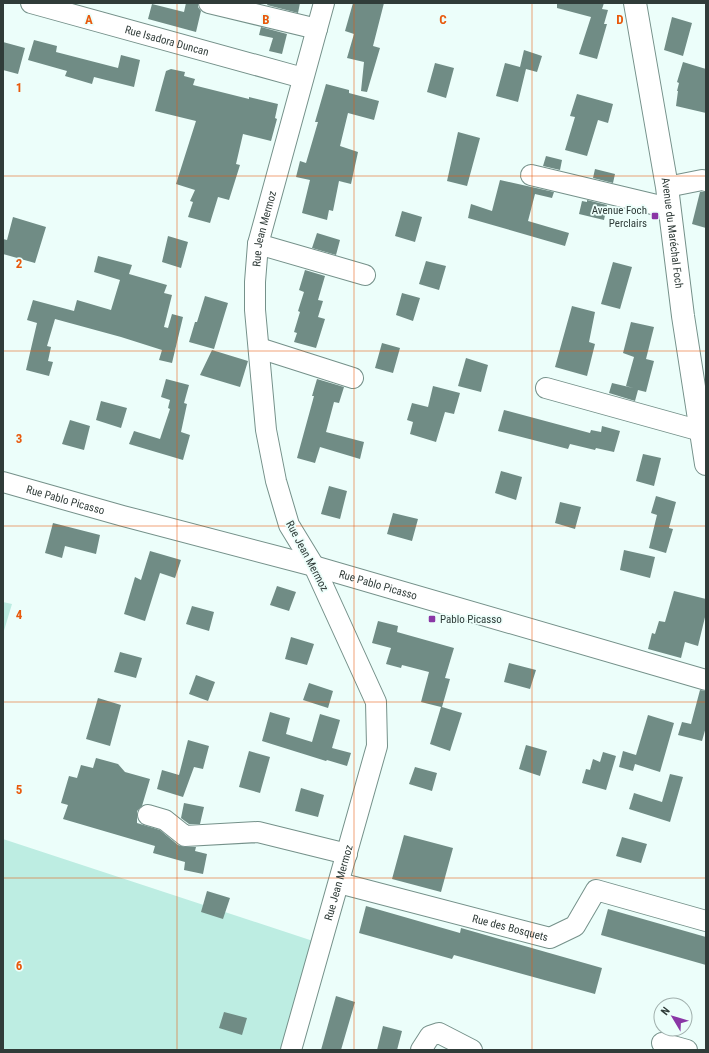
<svg xmlns="http://www.w3.org/2000/svg" width="709" height="1053" font-family="'Roboto Condensed',sans-serif">
<rect width="100%" height="100%" fill="#ecfefa"/>
<!-- green -->
<path fill="#bdede2" d="M3,602L12,604L3,634Z
M3,839L313,941L280,1050H3Z"/>
<!-- building -->
<path fill="#708c85" d="M186,3H198V7L201,11L196,32L148,19L152,4L184,12Z
M268,3H300L298,13L267,5Z
M353,3H384L373,46L380,48L367,92L361,91L364,62L347,58L354,34L345,31Z
M557,3H604L602,9L608,10L604,24H607L597,59L579,54L591,17L557,8Z
M672,17L692,23L683,56L664,50Z
M261,27L287,34L282,54L269,51L273,38L259,35Z
M34,40L57,46L56,52L118,68L121,55L140,60L134,87L94,77L92,84L65,76L67,71L28,60Z
M3,42L25,48L18,74L3,70Z
M524,50L542,56L537,72L526,69L518,102L496,96L505,63L520,67Z
M683,62L706,69V113L676,106L678,91H677L679,83L677,82Z
M435,63L454,68L446,98L427,92Z
M171,69L185,72L184,76L195,79L193,85L249,99V97L278,104L275,118L277,119L271,141L243,134L236,164L240,165L229,200L218,197L210,223L188,217L193,202L190,201L195,190L176,184L196,121L155,111L166,71Z
M326,84L349,90V93L379,101L374,120L348,113L340,146L358,152L351,184L339,181L333,211L329,210L327,220L302,213L310,180L296,177L300,161L306,163L318,122H315Z
M577,94L613,104L608,123L598,120L587,156L565,150L575,117L570,116Z
M458,132L480,138L467,186L447,181Z
M546,156L562,160L560,170L543,166Z
M595,169L615,174L613,183L593,178Z
M500,180L554,192L552,198L535,194L528,221L569,233L565,246L468,218L471,204L492,211Z
M700,192H706V228L692,224Z
M587,200L607,205L604,220L579,214L582,201L587,202Z
M402,211L422,217L415,242L395,236Z
M13,217L46,227L35,263L3,254V239L7,240Z
M317,233L340,240L336,255L312,248Z
M168,236L188,242L181,268L162,262Z
M98,256L132,265L129,274L167,285L164,293L172,295L164,327L168,328L172,314L183,317L172,363L159,360L162,350L121,337L55,319L47,346L51,347L48,361L53,362L49,376L26,370L37,323L27,320L33,300L74,311L77,300L111,310L120,280L94,272Z
M426,261L446,266L439,290L419,284Z
M613,262L632,267L620,309L601,304Z
M305,270L325,276L318,300L323,301L318,317L325,319L316,348L294,342L297,333L294,332L300,312L298,311L304,292L299,290Z
M402,293L420,298L413,321L396,315Z
M205,296L228,303L214,349L189,342L195,322H197Z
M572,306L595,312L589,342L595,344L587,376L555,367Z
M631,322L654,327L646,359L654,361L646,392L638,390L635,401L609,393L612,383L633,388L626,386L634,357L623,353Z
M382,343L400,348L393,373L375,368Z
M212,350L248,361L240,387L200,375Z
M466,358L488,365L481,392L458,386Z
M166,379L189,385L184,403L187,404L181,432L190,435L183,460L129,444L134,431L160,439L170,409L168,408L170,400L161,397Z
M317,379L344,387L339,403L334,402L326,432L364,442L360,459L320,447L315,463L297,458L314,396H312Z
M433,386L460,393L454,414L445,412L436,442L410,434L413,422L407,420L412,403L428,407Z
M101,401L127,408L121,428L96,420Z
M504,410L590,433L591,430L601,432L602,426L620,431L614,452L596,448L595,450L570,444L568,449L498,431Z
M70,420L90,426L84,450L62,444Z
M643,454L661,458L654,486L636,481Z
M501,471L522,477L516,500L495,493Z
M329,486L347,491L340,519L321,514Z
M656,496L676,502L669,528L673,529L666,553L649,548L657,515L651,513Z
M560,502L581,507L575,529L555,523Z
M393,513L418,519L412,541L387,534Z
M53,523L100,535L96,554L65,546L62,558L45,553Z
M624,550L655,557L650,578L620,570Z
M150,551L181,560L175,578L160,573L145,621L124,614L135,577L141,580Z
M277,586L296,592L289,611L270,605Z
M674,591L706,599V613L698,646L685,642L681,658L648,649L652,633L655,634L659,621L665,622Z
M192,606L214,612L209,631L186,624Z
M378,621L398,626L397,632L454,648L445,678L450,679L442,707L462,713L450,751L430,744L441,707L421,702L429,672L402,665L401,668L386,664L391,648L372,643Z
M291,637L314,644L307,665L285,659Z
M120,652L142,658L136,678L114,672Z
M509,663L536,670L530,689L504,682Z
M196,675L215,682L208,701L189,694Z
M309,683L333,691L328,708L303,700Z
M700,690L706,691V727L702,741L678,735L682,722L691,724Z
M98,698L121,705L110,746L86,739Z
M270,712L290,718L286,734L312,742L320,714L340,720L332,748L351,753L347,766L327,760L326,761L262,741Z
M648,715L674,723L660,772L635,764L633,771L619,767L623,751L636,755Z
M188,740L209,746L203,769L194,767L183,797L157,789L162,770L179,775Z
M526,745L547,751L540,776L519,769Z
M249,751L270,757L260,793L239,787Z
M603,752L616,756L606,790L582,783L586,769L590,770L593,759L600,762Z
M96,758L118,764L125,772L150,779L142,806L137,811V823L160,830L178,845L186,847H196L195,851L207,854L203,874L184,870L185,862L153,853L155,846L63,819L68,805L61,803L69,776L77,778L81,765L93,768Z
M415,767L437,773L432,791L409,784Z
M670,774L683,777L670,822L629,809L634,793L662,802Z
M301,788L324,795L318,817L295,811Z
M184,803L204,807L200,824H189L181,818Z
M404,835L453,848L441,892L392,879Z
M622,837L647,844L641,863L616,856Z
M207,891L230,898L223,919L201,912Z
M366,906L460,933L461,928L602,968L595,994L454,955L452,959L359,933Z
M608,909L706,937V965L601,935Z
M336,996L355,1002L341,1050H321Z
M224,1012L247,1018L242,1035L219,1028Z
M383,1026L402,1031L397,1050H377Z"/>
<g fill="none" stroke-linecap="round" stroke-linejoin="round">
<defs>
<g id="minor">
<path id="s1" d="M31,3L303,78"/>
<path d="M209,3L317,29"/>
<path d="M531,175L669,208"/>
<path d="M667,187L702,180L706,181"/>
<path d="M258,244L365,275"/>
<path d="M259,348L353,378"/>
<path d="M546,388L701,431"/>
<path id="s2" d="M3,482L123,516L314,566L706,680"/>
<path d="M148,815L165,820L185,836L258,832L347,854"/>
<path id="s3" d="M339,883L550,938L575,926L596,890L706,921"/>
<path d="M662,1043L687,1050"/>
<path id="s4" d="M291,1050L377,746L376,702L314,566L289,525L276,481L266,430L255,310V282L258,244L324,3"/>
<path d="M421,1050L430,1036L439,1033L472,1050"/>
</g>
<g id="major">
<path id="s5" d="M635,3L667,187L683,316L706,464"/>
</g>
</defs>
<!-- minor casing -->
<use href="#minor" stroke="#75918a" stroke-width="22"/>
<!-- major casing -->
<use href="#major" stroke="#75918a" stroke-width="24"/>
<!-- minor -->
<use href="#minor" stroke="#fff" stroke-width="20"/>
<!-- major -->
<use href="#major" stroke="#fff" stroke-width="22"/>
</g>
<!-- grid -->
<path fill="none" stroke="#e8590c" stroke-width="1" stroke-opacity="0.55" d="M177,3V1050M354,3V1050M532,3V1050M3,176H706M3,351H706M3,526H706M3,702H706M3,878H706"/>
<!-- markers -->
<g fill="#8a37a6" stroke="#ecfefa" stroke-width="1.5">
<rect x="651" y="212" width="8" height="8" rx="2"/>
<rect x="428" y="615" width="8" height="8" rx="2"/>
</g>
<g text-anchor="middle" dominant-baseline="central" stroke-width="3.5" stroke-linejoin="round" paint-order="stroke">
<!-- street labels -->
<g font-size="11" fill="#303c39" stroke="#ecfefa">
<text stroke="none"><textPath href="#s1" startOffset="141">Rue Isadora Duncan</textPath></text>
<text stroke="none"><textPath href="#s4" startOffset="858">Rue Jean Mermoz</textPath></text>
<text stroke="none"><textPath href="#s5" startOffset="233">Avenue du Maréchal Foch</textPath></text>
<text stroke="none"><textPath href="#s2" startOffset="65">Rue Pablo Picasso</textPath></text>
<text transform="translate(307 556) rotate(62)">Rue Jean Mermoz</text>
<text stroke="none"><textPath href="#s2" startOffset="389">Rue Pablo Picasso</textPath></text>
<text stroke="none"><textPath href="#s4" startOffset="174">Rue Jean Mermoz</textPath></text>
<text stroke="none"><textPath href="#s3" startOffset="177">Rue des Bosquets</textPath></text>
</g>
<!-- poi labels -->
<g font-size="11" fill="#303c39" stroke="#ecfefa" text-anchor="end">
<text x="647" y="210">Avenue Foch<tspan x="647" dy="13">Perclairs</tspan></text>
<text x="440" y="619" text-anchor="start">Pablo Picasso</text>
</g>
</g>
<g font-size="13" text-anchor="middle" font-weight="bold" fill="#e8590c" stroke="#ecfefa" stroke-width="3.5" stroke-linejoin="round" paint-order="stroke">
<text x="89" y="24">A</text>
<text x="266" y="24">B</text>
<text x="443" y="24">C</text>
<text x="620" y="24">D</text>
<text x="19" y="92">1</text>
<text x="19" y="268">2</text>
<text x="19" y="443">3</text>
<text x="19" y="619">4</text>
<text x="19" y="794">5</text>
<text x="19" y="970">6</text>
</g>
<!-- border -->
<rect width="709" height="1053" fill="none" stroke="#303c39" stroke-width="8"/>
<!-- north arrow -->
<g transform="translate(673 1017) rotate(308)"><circle r="19" fill="#ecfefa" stroke="#a1b0ad"/>
<path d="M0-3L7 15L0 10L-7 15Z" fill="#8a37a6"/>
<text y="-6" font-size="11" font-weight="bold" text-anchor="middle" fill="#303c39">N</text>
</g>
</svg>
